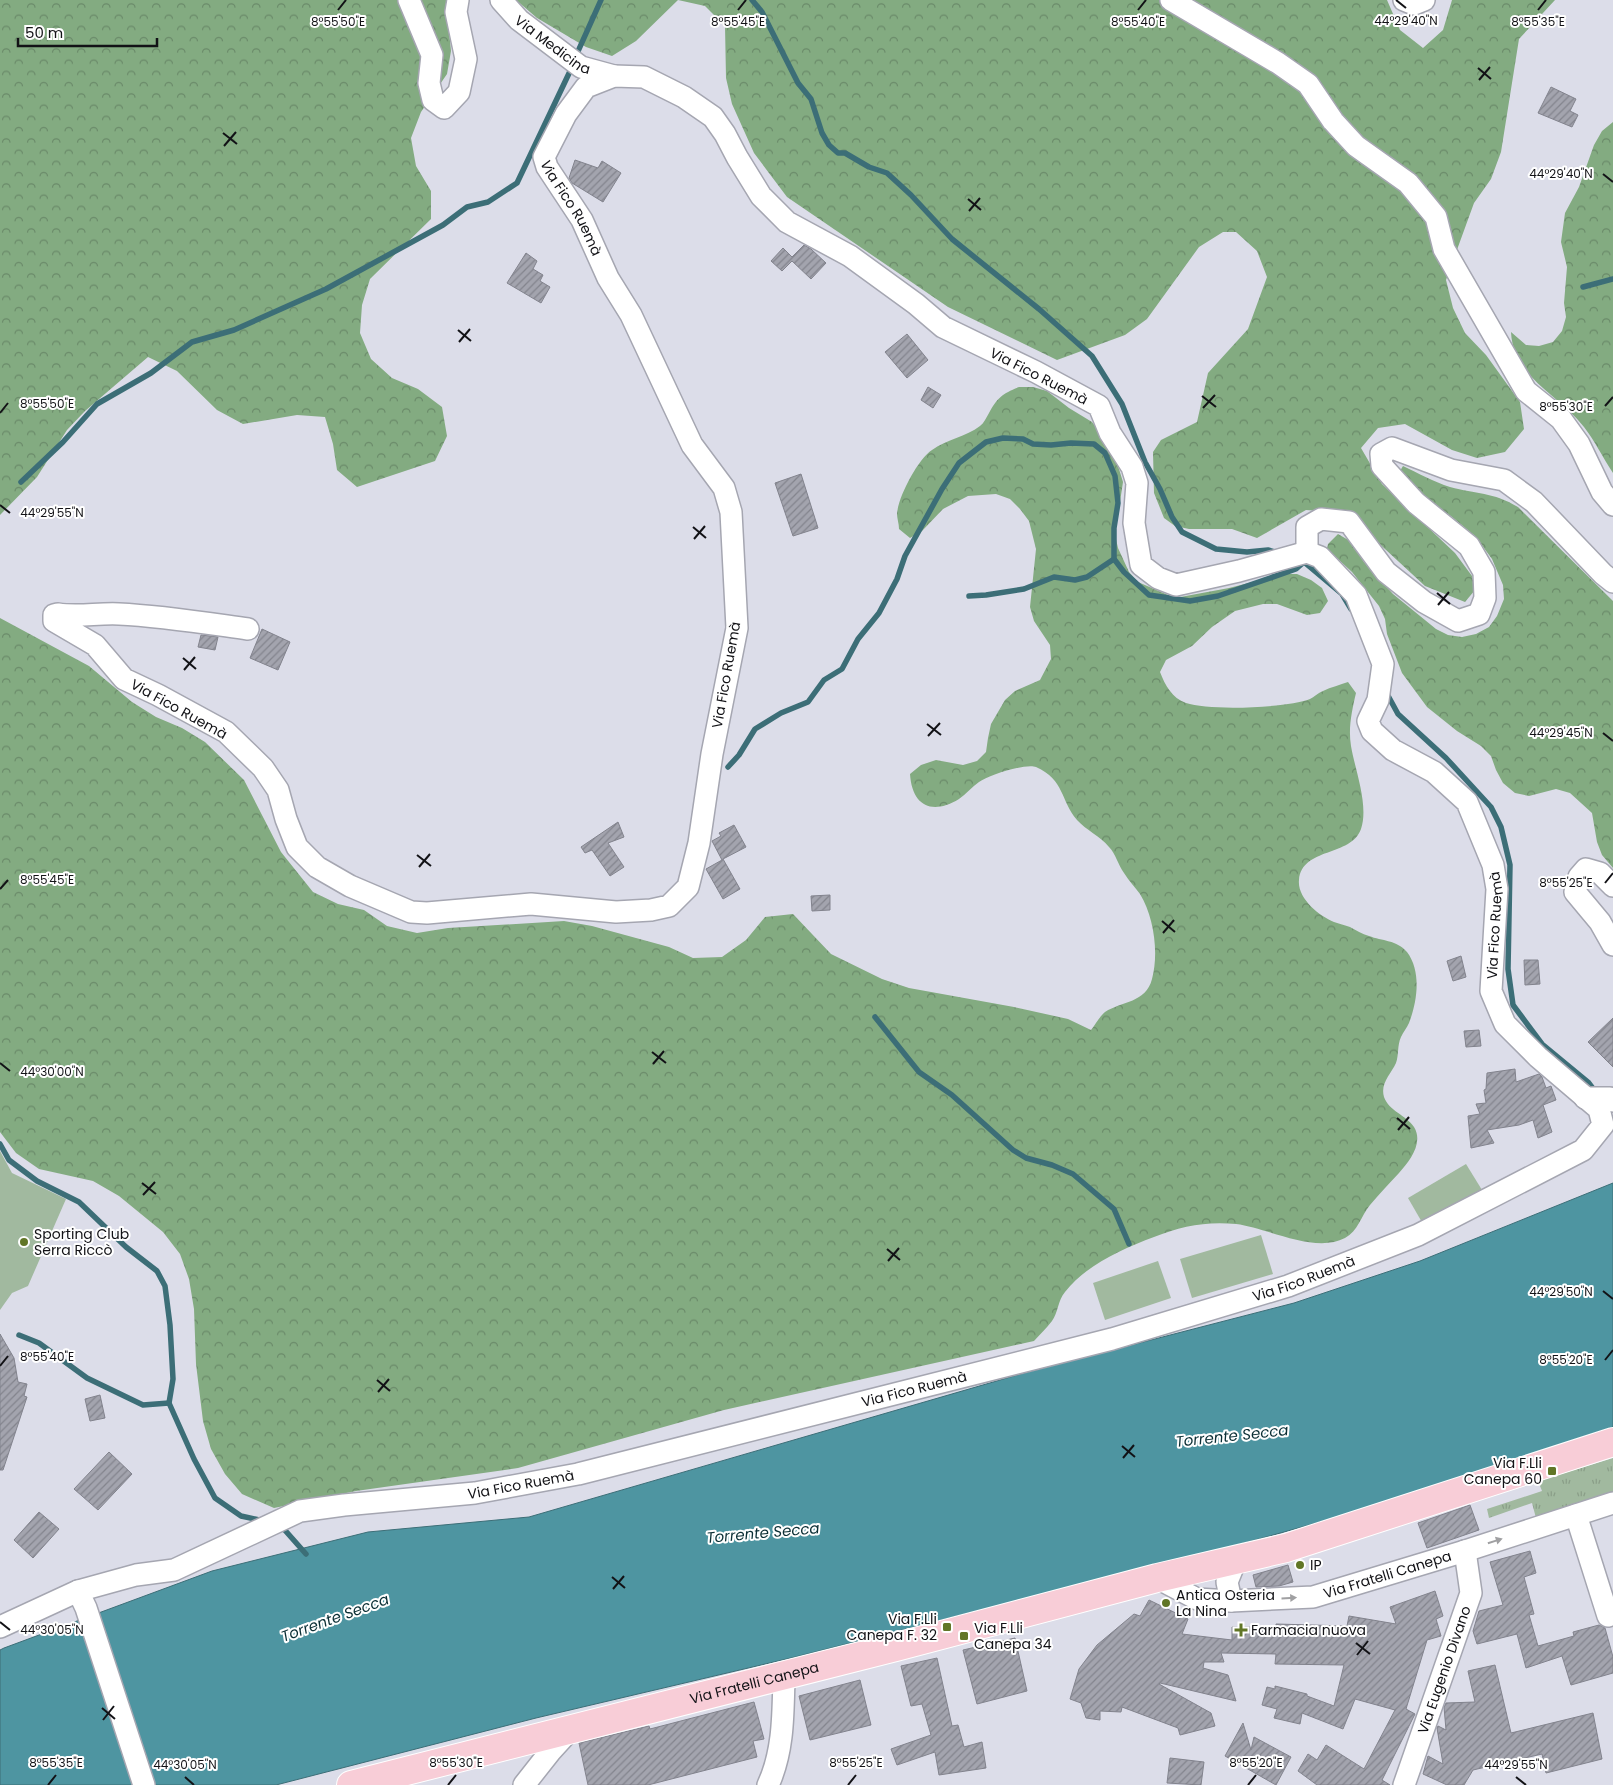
<svg xmlns="http://www.w3.org/2000/svg" width="1613" height="1785" font-family="Poppins,sans-serif">
<defs>
<pattern id="grass-tufts" width="24" height="20" patternUnits="userSpaceOnUse" patternTransform="scale(1.25)"><rect width="24" height="20" fill="#a1b99f"/><path d="M3 7l-1-3M5 7V3M7 7l1-3M15 17l-1-3M17 17v-4M19 17l1-3" fill="none" stroke="#8a9e88"/></pattern>
<pattern id="forest-crowns" width="20" height="18" patternUnits="userSpaceOnUse" patternTransform="scale(1.25)"><rect width="20" height="18" fill="#83ab81"/><path d="M2 6a3 3 0 1 1 6 0M12 15a3 3 0 1 1 6 0" fill="none" stroke="#6a8a69"/></pattern>
<pattern id="building-hatch" width="6" height="6" patternUnits="userSpaceOnUse" patternTransform="scale(1.25)"><rect width="6" height="6" fill="#a3a4ae"/><path d="M-1 1l2-2M0 6l6-6M5 7l2-2" fill="none" stroke="#83848d"/></pattern>
</defs>
<rect width="100%" height="100%" fill="#dcdde9"/>
<path fill="url(#grass-tufts)" d="M1613,1458V1494L1536,1518L1532,1503L1489,1518L1487,1509L1542,1491L1538,1481Z"/>
<g fill="url(#forest-crowns)">
<path d="M0,0H446L451,51L447,74L421,112L411,138L416,166L431,191V219L370,279L362,305L360,333L371,359L392,378L418,389L442,407L447,436L435,461L357,487L337,470L333,444L325,417L297,415L243,424L217,410L177,371L148,357L85,411L67,430L37,477L0,515Z"/>
<path d="M516,0H1387L1400,30L1423,48L1443,30L1452,0H1555L1519,39L1501,152L1491,179L1474,203L1446,280L1453,308L1465,333L1486,355L1520,402L1524,429L1505,452L1477,458L1452,450L1405,424L1378,428L1361,448L1382,484L1455,553L1472,576L1475,590L1465,602L1425,586L1346,513L1306,510L1257,538L1232,529H1189L1175,526L1164,518L1154,493L1153,452L1161,440L1197,422L1208,373L1248,329L1267,277L1257,251L1236,232H1223L1199,247L1147,319L1125,335L1057,360L948,307L787,197L754,153L732,104L726,78L725,26L705,6L678,0L636,41L612,56L586,47L537,18Z"/>
<path d="M1613,122V473C1603,458 1595,441 1584,427C1559,395 1513,377 1511,332L1526,345L1539,346L1553,342L1562,331L1566,317L1564,303L1567,267L1561,242L1565,213L1579,187L1594,145L1602,131Z"/>
<path d="M1019,387H1033L1047,391L1069,408L1092,422L1108,443L1119,469L1123,482L1115,535L1118,548L1129,572L1138,582L1175,598L1229,588L1284,574H1297L1311,580L1322,588L1328,601L1320,613L1307,615L1277,604H1263L1235,611L1212,627L1192,646L1166,660L1160,672C1165,685 1172,698 1186,703C1209,711 1287,708 1310,699C1314,697 1318,693 1323,691C1331,687 1340,685 1348,682L1356,693C1352,710 1348,728 1351,746C1355,770 1369,805 1361,829C1351,857 1302,847 1299,880C1297,898 1319,916 1334,922C1339,924 1345,925 1350,927C1356,930 1362,934 1369,936C1382,941 1397,940 1407,952C1422,972 1417,1002 1409,1023C1407,1028 1403,1032 1401,1037C1397,1046 1399,1055 1396,1063C1391,1074 1380,1083 1384,1097C1389,1111 1406,1115 1414,1127C1424,1143 1409,1162 1399,1173C1389,1184 1379,1194 1370,1205C1361,1216 1358,1231 1345,1238C1315,1254 1268,1228 1236,1224C1207,1221 1181,1226 1154,1237C1122,1249 1086,1265 1065,1292C1058,1300 1058,1313 1052,1321C1047,1328 1040,1334 1034,1341L724,1410L518,1468L356,1491L274,1508L242,1494L225,1474L211,1449L203,1421L196,1364L194,1309L189,1279L180,1254L163,1232L119,1196L93,1181L39,1169L16,1153L0,1132V618L89,666L132,702L156,717L182,728L205,742L244,780L281,852L313,892L338,904L364,910L387,926L417,933L448,928L564,921L592,926L669,947L693,958L722,957L746,940L765,917L793,914L831,954L882,979L909,988L1014,1007L1068,1019L1091,1030C1095,1025 1100,1016 1105,1012C1122,1001 1146,1003 1152,979C1159,953 1154,917 1140,894C1135,887 1129,881 1124,873C1118,865 1116,854 1109,847C1100,836 1086,830 1077,820C1060,800 1065,780 1036,767C1026,763 989,775 979,782C972,787 966,794 959,799C931,816 912,805 910,774L921,765L936,760L963,765L977,761L986,752L988,738L991,724L1005,700L1015,691L1040,680L1051,659L1050,645L1034,621L1030,607L1036,549L1029,521L1020,509L1010,499L996,494L968,496L943,509L922,531L910,538L899,529C899,524 897,518 897,514C898,497 918,459 932,450C947,439 966,437 980,426C984,423 986,418 989,413C997,398 1003,393 1019,387Z"/>
<path d="M1403,466C1418,473 1434,482 1450,487C1476,494 1493,492 1518,507L1613,601V868L1602,855L1597,842L1592,813L1570,793L1556,789L1529,796L1515,793L1503,783L1496,770L1491,756L1481,746L1457,731L1427,707L1402,673L1387,634L1385,619L1379,606L1352,572L1327,549L1328,544L1338,534L1350,541L1364,562L1393,594L1436,629L1448,635L1462,637L1476,634L1489,627L1497,616L1504,599L1503,585L1492,559L1475,536L1452,517L1429,501L1400,471Z"/>
</g>
<g fill="#a1b99f">
<path d="M0,1151L12,1173L66,1199L28,1286L12,1293L0,1310Z"/>
<path d="M1466,1164L1482,1190L1423,1224L1408,1198Z"/>
<path d="M1261,1235L1273,1274L1192,1298L1180,1259Z"/>
<path d="M1158,1261L1171,1298L1105,1320L1093,1283Z"/>
</g>
<path fill="#4e95a1" stroke="#3c6e77" d="M1613,1183V1427L1356,1512L1212,1552L795,1657L536,1718L276,1785H0V1650L4,1648L212,1571L368,1532L529,1517L1031,1371L1294,1303L1420,1261Z"/>
<g fill="none" stroke-linecap="round" stroke-linejoin="round">
<g stroke="#3c6e77" stroke-width="5.5">
<path d="M752,0L762,12L798,83L811,99L822,133L829,145L838,153H845L869,167L887,173L911,195L952,239L1039,309L1092,356L1122,404L1145,462L1160,489L1172,517L1182,532L1216,549L1247,552L1268,550L1278,553"/>
<path d="M575,58L601,0"/>
<path d="M1583,287L1613,279"/>
<path d="M21,482L63,442L97,404L151,373L192,342L234,330L326,289L443,225L467,207L488,202L517,183L572,67"/>
<path d="M1301,560L1304,562L1342,594L1351,609"/>
<path d="M969,596L986,595L1024,589L1054,577L1075,580L1087,577L1114,559"/>
<path d="M1386,692L1398,714L1446,758L1491,807L1501,827L1510,865L1508,969L1513,1005L1542,1044L1588,1082L1597,1094"/>
<path d="M728,767L739,755L755,729L781,713L808,702L824,680L842,669L858,639L879,613L897,579L905,556L942,489L959,463L986,442L1003,438L1023,439L1033,444L1051,445L1071,443L1094,444L1105,453L1115,476L1118,503L1114,528V559L1124,572L1149,595L1190,601L1218,596L1296,569L1304,562"/>
<path d="M875,1017L919,1072L952,1095L1013,1150L1026,1158L1052,1165L1073,1174L1114,1209L1129,1244"/>
<path d="M0,1144L9,1160L37,1181L79,1202L126,1247L157,1271L165,1286L170,1325L173,1379L169,1403L194,1459L215,1498L241,1516L264,1521"/>
<path d="M19,1335L39,1343L87,1378L143,1405L169,1403"/>
<path d="M280,1527L283,1528L306,1554"/>
</g>
</g>
<g fill="url(#building-hatch)" stroke="#82838d">
<path d="M1551,87L1576,99L1570,111L1578,115L1572,127L1538,113Z"/>
<path d="M575,160L598,168L602,161L621,173L603,202L572,183L569,178Z"/>
<path d="M804,245L811,249L826,263L811,279L792,261L782,271L771,261L783,248L792,257Z"/>
<path d="M526,253L537,261L533,269L543,275L540,281L550,287L541,303L507,283Z"/>
<path d="M907,334L928,360L907,378L885,352Z"/>
<path d="M928,387L941,395L933,408L921,400Z"/>
<path d="M801,474L818,528L793,536L775,483Z"/>
<path d="M262,629L290,642L278,670L250,658Z"/>
<path d="M201,635L218,637L215,650L198,647Z"/>
<path d="M618,822L624,837L608,843L624,867L610,876L592,850L585,853L581,847Z"/>
<path d="M734,825L746,847L723,859L740,889L723,899L706,869L722,860L712,841L721,836L719,833Z"/>
<path d="M830,895V910L812,911L811,896Z"/>
<path d="M1461,956L1466,977L1453,981L1447,961Z"/>
<path d="M1524,960H1538L1540,984L1525,985Z"/>
<path d="M1613,1018V1067L1588,1042Z"/>
<path d="M1479,1030L1481,1046L1466,1047L1464,1031Z"/>
<path d="M1515,1069L1516,1082L1539,1074L1542,1077L1546,1088L1551,1086L1556,1100L1543,1105L1552,1132L1538,1138L1533,1120L1519,1125L1487,1130L1494,1143L1471,1148L1468,1116L1480,1114L1476,1104L1486,1103L1484,1090L1486,1089L1487,1073Z"/>
<path d="M0,1334L14,1358L18,1382L27,1384L24,1396L27,1397L3,1470H0Z"/>
<path d="M100,1395L105,1418L90,1421L85,1399Z"/>
<path d="M109,1452L132,1474L98,1510L74,1489Z"/>
<path d="M1470,1505L1479,1530L1427,1548L1418,1523Z"/>
<path d="M39,1512L59,1529L33,1558L14,1540Z"/>
<path d="M1530,1551L1536,1573L1524,1577L1534,1614L1529,1615L1538,1646L1574,1636L1573,1632L1599,1625L1605,1628L1613,1657V1673L1571,1685L1562,1656L1526,1668L1517,1634L1477,1644L1473,1631L1479,1611L1503,1605L1490,1562Z"/>
<path d="M1288,1565L1293,1582L1279,1586L1256,1587L1253,1575Z"/>
<path d="M1435,1591L1443,1616L1436,1619L1441,1636L1427,1640L1406,1709L1415,1714L1382,1780L1390,1785H1317L1298,1771L1308,1754L1317,1760L1326,1745L1364,1769L1395,1710L1355,1699L1343,1729L1302,1713L1300,1724L1274,1718L1277,1709L1262,1705L1267,1687L1275,1689V1686L1307,1694V1696L1334,1706L1344,1665L1275,1664L1276,1654L1221,1653L1224,1662H1204L1203,1668L1228,1675L1236,1701L1160,1683L1159,1684L1211,1713L1215,1726L1180,1735L1178,1728L1122,1707L1121,1712L1100,1711V1720L1086,1718L1081,1703L1070,1699L1079,1669L1097,1645L1134,1614L1140,1616L1149,1600L1188,1619L1182,1634L1232,1640V1627H1276V1624L1347,1626L1349,1616L1396,1624L1390,1607Z"/>
<path d="M1015,1638L1027,1691L977,1704L963,1650Z"/>
<path d="M937,1658L952,1726L958,1725L964,1747L982,1742L986,1768L939,1775L935,1752L897,1765L891,1749L931,1735L922,1704L911,1706L901,1666Z"/>
<path d="M1495,1665L1511,1733L1593,1713L1602,1759L1546,1773L1542,1754L1473,1770L1464,1785H1447L1423,1774L1428,1756L1443,1764L1437,1728L1438,1726L1446,1730L1444,1707L1446,1703L1475,1702L1468,1671Z"/>
<path d="M860,1680L871,1725L810,1740L799,1696Z"/>
<path d="M754,1702L764,1739L753,1741L757,1757L648,1785H588L579,1743L649,1726L650,1729Z"/>
<path d="M1243,1723L1251,1750L1254,1737L1291,1757L1276,1785L1225,1756Z"/>
<path d="M1170,1758L1204,1762L1201,1785L1167,1783Z"/>
</g>
<g fill="none" stroke-linecap="round" stroke-linejoin="round">
<defs>
<g id="minor">
<path d="M409,0L432,55L429,83L433,100L444,108L459,92L466,59L456,12L458,0"/>
<path id="s1" d="M501,0L519,20L581,67L614,76"/>
<path d="M1171,0L1278,63L1308,84L1333,121L1356,146L1408,183L1436,217L1444,249L1526,391L1561,419L1579,444L1602,492L1613,505"/>
<path d="M1404,0L1414,4L1424,0"/>
<path d="M1307,552V527L1321,519L1349,522L1386,572L1424,602L1458,621L1479,614L1485,598L1484,572L1469,546L1416,503L1382,466L1381,454L1392,448L1451,470L1504,480L1534,502L1603,574L1613,582"/>
<path d="M1613,886L1600,873L1586,869L1579,877L1575,892L1600,922L1613,945"/>
<path d="M1585,1098H1610L1613,1101"/>
<path d="M1576,1515L1608,1616"/>
<path id="s2" d="M1157,1578L1197,1599L1231,1601L1313,1597L1465,1551L1613,1503"/>
<path d="M78,1591L86,1608L144,1785"/>
<path d="M1231,1601L1227,1582L1235,1562"/>
<path id="s3" d="M0,1627L78,1591L136,1575L174,1570L300,1511L344,1505L475,1493L578,1474L1112,1339L1288,1286L1418,1235L1583,1150L1603,1125L1599,1109L1538,1057L1505,1024L1491,991L1497,889L1493,865L1467,802L1434,772L1393,750L1372,731L1368,721L1378,700L1383,664L1356,595L1320,557L1307,552L1239,571L1176,585L1158,578L1141,565L1134,523L1137,483L1132,467L1110,433L1099,406L1036,372L943,327L916,304L850,256L787,222L761,196L737,157L725,134L713,117L684,97L644,77L614,76L586,87L566,114L544,157L547,167L582,220L608,278L631,315L692,445L724,488L731,512L737,628L712,754L699,843L688,887L669,906L651,910L616,912L531,904L427,913L411,912L350,886L317,867L297,847L286,819L278,790L263,768L226,732L158,695L124,679L95,645L54,621V615L58,614C78,617 98,613 119,614C162,616 205,623 248,629"/>
<path d="M524,1785L550,1752L571,1729"/>
<path d="M768,1785C784,1751 783,1712 784,1675"/>
<path id="s4" d="M1404,1785L1471,1593L1465,1551"/>
</g>
<g id="major">
<path id="s5" d="M351,1785L896,1647L1157,1578L1286,1548L1613,1442"/>
</g>
</defs>
<use href="#minor" stroke="#a5a6b1" stroke-width="24"/>
<use href="#major" stroke="#fff" stroke-width="30"/>
<use href="#minor" stroke="#fff" stroke-width="21"/>
<use href="#major" stroke="#f8cdd7" stroke-width="28"/>
</g>
<defs><path id="oneway-solid" d="M-6-.8H1V-3.2L6.5 0L1 3.2V.8H-6Z" transform="scale(1.25)"/></defs>
<g fill="#a0a0a2">
<use href="#oneway-solid" transform="translate(1495 1541) rotate(-18)"/>
<use href="#oneway-solid" transform="translate(1289 1598) rotate(-3)"/>
</g>
<path fill="none" stroke="#121216" stroke-width="2" d="M1396,0L1406,8M338,10L346,0M738,10L746,0M1138,10L1146,0M1538,10L1546,0M1478,68L1491,79M1479,80L1490,67M223,133L237,144M224,146L236,132M1603,174L1613,182M968,199L981,210M969,211L980,198M458,330L471,341M459,342L470,329M1202,396L1216,407M1605,406L1613,397M1203,408L1215,395M0,413L8,403M0,505L10,513M693,527L706,538M694,539L705,526M1437,593L1450,604M1438,605L1449,592M183,658L196,669M184,670L195,657M927,724L941,735M1603,733L1613,741M928,736L940,723M417,855L431,866M419,867L430,854M1605,883L1613,873M0,889L8,880M1162,921L1175,932M1163,933L1174,920M652,1052L666,1063M0,1063L10,1071M653,1064L664,1051M1397,1118L1410,1129M1398,1130L1409,1117M142,1183L156,1194M143,1195L155,1182M887,1249L900,1260M888,1261L899,1248M1603,1291L1613,1299M1605,1360L1613,1350M0,1366L8,1356M377,1380L390,1391M378,1392L389,1379M1122,1446L1135,1457M1123,1458L1134,1445M612,1577L625,1588M613,1589L624,1576M0,1622L10,1630M1356,1643L1370,1654M1357,1655L1368,1641M102,1708L115,1719M103,1720L114,1706M185,1777L194,1785M1516,1777L1526,1785M48,1785L56,1775M448,1785L456,1775M848,1785L856,1775M1248,1785L1256,1775"/>
<g fill="#617626" stroke="#fff" stroke-width="2">
<circle cx="24" cy="1242" r="5"/>
<rect x="1547" y="1466" width="10" height="10" rx="2.5"/>
<circle cx="1300" cy="1565" r="5"/>
<circle cx="1166" cy="1603" r="5"/>
<rect x="942" y="1622" width="10" height="10" rx="2.5"/>
<path d="M1238.5 1622.5h5v5h5v5h-5v5h-5v-5h-5v-5h5z"/>
<rect x="959" y="1631" width="10" height="10" rx="2.5"/>
</g>
<g text-anchor="middle" stroke-width="4" stroke-linejoin="round" paint-order="stroke">
<g font-size="14" fill="#121216" stroke="#fff">
<text dy="5" stroke="none"><textPath href="#s1" startOffset="69">Via Medicina</textPath></text>
<text dy="5" stroke="none"><textPath href="#s3" startOffset="3518">Via Fico Ruemà</textPath></text>
<text transform="translate(1039 376) rotate(27)" y="5">Via Fico Ruemà</text>
<text transform="translate(726 675) rotate(-80)" y="5">Via Fico Ruemà</text>
<text transform="translate(179 709) rotate(29)" y="5">Via Fico Ruemà</text>
<text dy="5" stroke="none"><textPath href="#s3" startOffset="1941">Via Fico Ruemà</textPath></text>
<text dy="5" stroke="none"><textPath href="#s3" startOffset="1356">Via Fico Ruemà</textPath></text>
<text dy="5" stroke="none"><textPath href="#s3" startOffset="951">Via Fico Ruemà</textPath></text>
<text dy="5" stroke="none"><textPath href="#s3" startOffset="546">Via Fico Ruemà</textPath></text>
<text dy="5" stroke="none"><textPath href="#s2" startOffset="239">Via Fratelli Canepa</textPath></text>
<text dy="5" stroke="none"><textPath href="#s4" startOffset="122">Via Eugenio Divano</textPath></text>
<text dy="5" stroke="none"><textPath href="#s5" startOffset="416">Via Fratelli Canepa</textPath></text>
</g>
<g font-size="14" fill="#121216" stroke="#fff" text-anchor="start">
<text x="34" y="1239">Sporting Club<tspan x="34" dy="16">Serra Riccò</tspan></text>
<text x="1542" y="1468" text-anchor="end">Via F.Lli<tspan x="1542" dy="16">Canepa 60</tspan></text>
<text x="1310" y="1570">IP</text>
<text x="1176" y="1600">Antica Osteria<tspan x="1176" dy="16">La Nina</tspan></text>
<text x="937" y="1624" text-anchor="end">Via F.Lli<tspan x="937" dy="16">Canepa F. 32</tspan></text>
<text x="974" y="1633">Via F.Lli<tspan x="974" dy="16">Canepa 34</tspan></text>
<text x="1251" y="1635">Farmacia nuova</text>
</g>
<g font-size="15" font-style="italic" fill="#0b2f35" stroke="#fff">
<text transform="translate(1232 1436) rotate(-6)" y="5">Torrente Secca</text>
<text transform="translate(763 1533) rotate(-5)" y="5">Torrente Secca</text>
<text transform="translate(335 1618) rotate(-20)" y="5">Torrente Secca</text>
</g>
</g>
<g font-size="12" text-anchor="middle" fill="#121216" stroke="#fff" stroke-width="4" stroke-linejoin="round" paint-order="stroke">
<text x="1406" y="25">44°29'40"N</text>
<text x="338" y="26">8°55'50"E</text>
<text x="738" y="26">8°55'45"E</text>
<text x="1138" y="26">8°55'40"E</text>
<text x="1538" y="26">8°55'35"E</text>
<text x="1561" y="178">44°29'40"N</text>
<text x="47" y="408">8°55'50"E</text>
<text x="1566" y="411">8°55'30"E</text>
<text x="52" y="517">44°29'55"N</text>
<text x="1561" y="737">44°29'45"N</text>
<text x="47" y="884">8°55'45"E</text>
<text x="1566" y="887">8°55'25"E</text>
<text x="52" y="1076">44°30'00"N</text>
<text x="1561" y="1296">44°29'50"N</text>
<text x="47" y="1361">8°55'40"E</text>
<text x="1566" y="1364">8°55'20"E</text>
<text x="52" y="1634">44°30'05"N</text>
<text x="56" y="1767">8°55'35"E</text>
<text x="456" y="1767">8°55'30"E</text>
<text x="856" y="1767">8°55'25"E</text>
<text x="1256" y="1767">8°55'20"E</text>
<text x="185" y="1769">44°30'05"N</text>
<text x="1516" y="1769">44°29'55"N</text>
</g>
<path d="M18 38v8h139v-8" fill="none" stroke="#121216" stroke-width="2.5"/>
<text x="25" y="38" font-size="15" fill="#121216" stroke="#ffffff" stroke-width="4" paint-order="stroke">50 m</text>
</svg>
